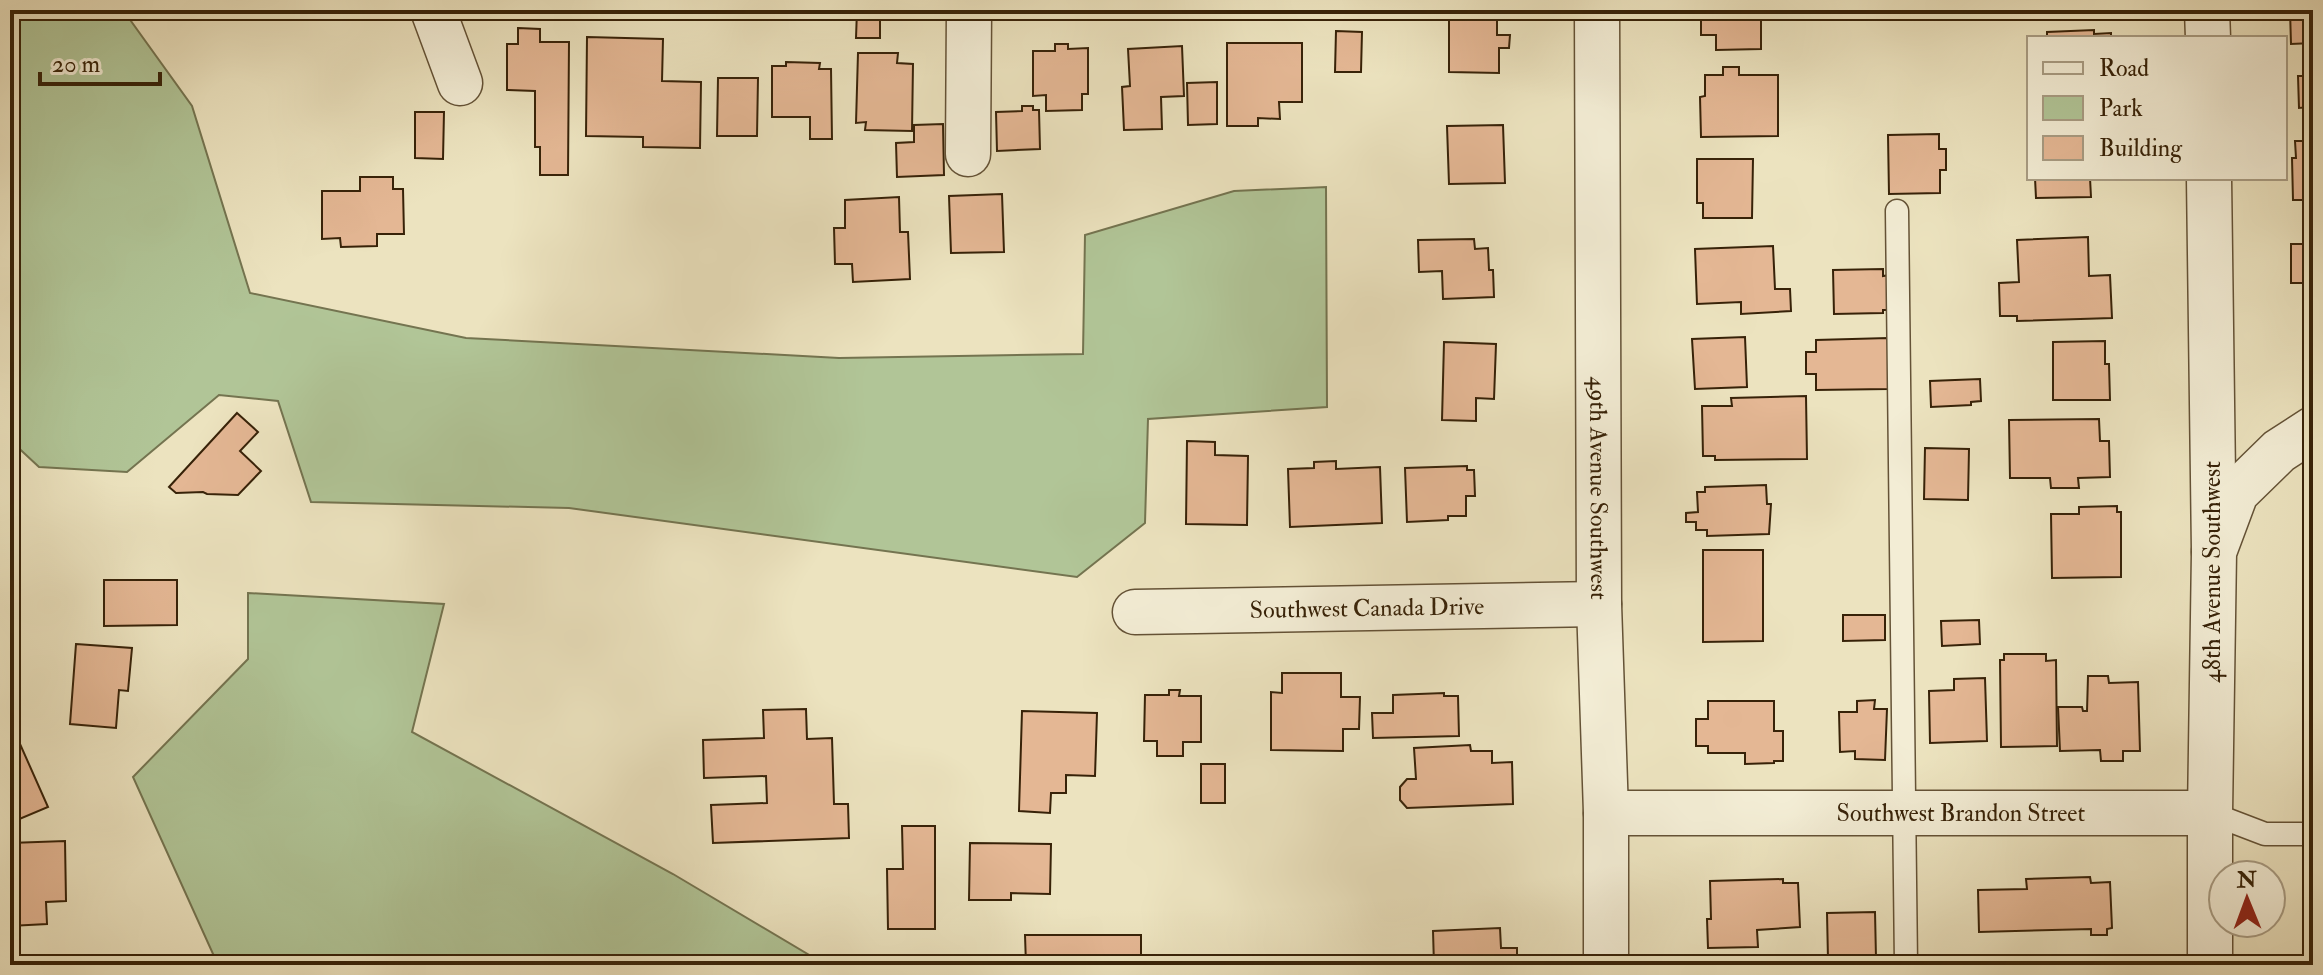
<svg xmlns="http://www.w3.org/2000/svg" width="2323" height="975" font-family="'IM FELL Double Pica',serif">
<rect width="100%" height="100%" fill="#ece3bf"/>
<filter id="stains"><feTurbulence type="fractalNoise" baseFrequency=".0025" numOctaves="4"/><feColorMatrix values="0 0 0 0 .2 0 0 0 0 .09 0 0 0 0 .02 0 0 0 .5 -.17"/></filter>
<radialGradient id="worn" r=".72"><stop offset=".6" stop-color="#630" stop-opacity="0"/><stop offset="1" stop-color="#630" stop-opacity=".3"/></radialGradient>
<g fill="#b1c597" stroke="#747450" stroke-width="2">
<path d="M10,10H123L192,106L250,293L466,338L839,358L1083,354L1085,235L1234,191L1326,187L1327,407L1148,419L1145,523L1077,577L569,508L311,502L278,401L219,395L127,472L39,467L10,440Z"/>
<path d="M248,593L444,604L412,732L673,874L826,965H218L133,777L248,659Z"/>
</g>
<g fill="#e4b794" stroke="#372208" stroke-width="2">
<path d="M857,10H880V38H856Z"/>
<path d="M1462,10H1474V15H1497V35H1510L1509,48H1499V73L1449,72V13L1462,14Z"/>
<path d="M1710,10H1761V49L1716,50V35H1701V12H1710Z"/>
<path d="M2290,10H2313V43L2291,44Z"/>
<path d="M518,28L540,29V42H569L568,175H540V147H535V91L507,90V44H518Z"/>
<path d="M2094,30V34L2111,33V38H2047V32Z"/>
<path d="M1336,31L1362,32L1361,72H1335Z"/>
<path d="M587,37L663,39L662,81L701,82L700,148L643,147V137L586,136Z"/>
<path d="M1227,43H1302V102H1279L1280,119L1258,118V126H1227Z"/>
<path d="M1055,44H1068V49L1088,48V94H1082V110L1046,111V95L1033,96V51H1055Z"/>
<path d="M1182,46L1184,96L1161,97L1162,129L1124,130L1122,87L1130,86L1128,49Z"/>
<path d="M858,53H898L897,63L913,64L912,131L865,130L866,122L856,123Z"/>
<path d="M786,62L820,63L819,69H831L832,139H810V117H772V66H786Z"/>
<path d="M1723,67H1739V75H1778V136L1701,137L1700,97L1705,96V75H1723Z"/>
<path d="M2298,76H2313V127H2309V107L2299,108Z"/>
<path d="M718,78H758L757,136H717Z"/>
<path d="M1217,82V124L1188,125L1187,83Z"/>
<path d="M1022,106H1033V110H1039L1040,149L997,151L996,112L1022,111Z"/>
<path d="M415,112H444L443,159L415,158Z"/>
<path d="M943,124L944,175L897,177L896,143L914,142V125Z"/>
<path d="M1503,125L1505,183L1449,184L1447,126Z"/>
<path d="M1939,134V149H1946V170H1940V193L1889,194L1888,135Z"/>
<path d="M2295,141H2313V200H2293L2292,158H2296Z"/>
<path d="M1697,159H1753L1752,218H1703V203H1697Z"/>
<path d="M360,177H393V189H403L404,234H377V246L341,247L340,238L322,239V191H360Z"/>
<path d="M2035,178H2090L2091,197L2036,198Z"/>
<path d="M1002,194L1004,252L951,253L949,196Z"/>
<path d="M899,197L900,232H908L910,279L853,282L852,264H835L834,228H845V200Z"/>
<path d="M2303,232H2313V301H2304V283H2291V244H2303Z"/>
<path d="M2088,237L2089,276L2110,275L2112,318L2017,321V316H2000L1999,283L2019,282L2017,240Z"/>
<path d="M1474,239L1475,249L1488,248L1489,270H1493L1494,297L1443,299L1442,271L1419,272L1418,240Z"/>
<path d="M1773,246L1775,289H1790L1791,311L1741,314V302L1697,304L1695,249Z"/>
<path d="M1883,269V276L1890,275V310H1883V313L1834,314L1833,270Z"/>
<path d="M1745,337L1747,387L1695,389L1692,339Z"/>
<path d="M1888,338V389L1816,390V374H1806V352H1816V340Z"/>
<path d="M2105,341V364H2109L2110,400H2053V342Z"/>
<path d="M1444,342L1496,344L1494,399L1476,398V421L1442,420Z"/>
<path d="M1980,379L1981,401L1971,402V405L1931,407L1930,381Z"/>
<path d="M1806,396L1807,459L1715,460V456H1703L1702,406H1732L1731,398Z"/>
<path d="M237,413L258,432L240,451L261,471L238,495L207,494L203,492L176,493L169,487Z"/>
<path d="M2099,419L2100,441H2109L2110,477L2078,478L2079,488H2051L2050,478H2010L2009,420Z"/>
<path d="M1187,441L1215,442V455L1248,456L1247,525L1186,524Z"/>
<path d="M1925,448L1969,449L1968,500L1924,499Z"/>
<path d="M1336,461V469L1380,467L1382,523L1290,527L1288,469L1314,468V462Z"/>
<path d="M1467,466V470H1474L1475,496H1466V516H1448V520L1407,522L1405,468Z"/>
<path d="M1766,485L1767,504H1771L1769,534L1707,536V530H1696V522H1686V513L1698,512L1697,492H1705V487Z"/>
<path d="M2117,506V512H2121V577L2052,578L2051,514H2079V507Z"/>
<path d="M1703,550H1763V641L1703,642Z"/>
<path d="M104,580H177V625L104,626Z"/>
<path d="M1843,615H1885V640L1843,641Z"/>
<path d="M1979,620L1980,644L1942,646L1941,621Z"/>
<path d="M76,644L132,648L128,691L119,690L116,728L70,724Z"/>
<path d="M2004,654H2046V661L2056,660L2057,746L2001,747L2000,660H2004Z"/>
<path d="M1282,673H1341V697H1360L1359,729H1343V751L1271,750V692L1282,693Z"/>
<path d="M2088,676H2108L2109,683L2138,682L2140,751H2123V761H2101L2100,750L2060,751L2058,707H2082L2083,711H2087Z"/>
<path d="M1985,678L1987,741L1930,743L1929,691L1954,690V679Z"/>
<path d="M1169,690H1180L1179,696H1201V742H1183V756H1157V741H1144L1145,695H1169Z"/>
<path d="M1444,693V696H1458L1459,736L1373,738L1372,713H1393V695Z"/>
<path d="M1875,700L1874,709H1887L1885,760L1855,759V751L1840,752L1839,712H1857V701Z"/>
<path d="M1708,701H1774V731H1783V761H1774V763L1745,764V753H1708V746H1696V719H1708Z"/>
<path d="M806,709L807,739L832,738L834,804H848L849,838L713,843L711,805L767,803L766,776L704,778L703,740L764,738L763,710Z"/>
<path d="M1022,711L1097,713L1095,776L1066,775V793H1051L1050,813L1019,811Z"/>
<path d="M12,726L48,807L10,823V727Z"/>
<path d="M1470,745L1471,751H1492V763L1512,762L1513,804L1407,808L1400,800V787L1407,779H1416L1414,748Z"/>
<rect x="1201" y="764" width="24" height="39"/>
<path d="M902,826H935V929H888L887,869H903Z"/>
<path d="M65,841L66,901L46,902L47,924L10,926V843Z"/>
<path d="M970,843L1051,844L1050,894L1011,893V900H969Z"/>
<path d="M2090,877L2091,883L2110,882L2112,928L2107,929V935H2091V929L1979,932L1978,890L2027,889L2026,879Z"/>
<path d="M1783,879V883H1798L1800,927L1757,930L1758,947L1708,948L1707,919H1711L1710,881Z"/>
<path d="M1875,912L1876,958L1828,959L1827,913Z"/>
<path d="M1500,928L1501,948H1517V965H1434L1433,931Z"/>
<path d="M1025,935H1141V965H1026Z"/>
<path d="M1298,956H1321V965H1299Z"/>
<path d="M2112,957V965H2044V960Z"/>
</g>
<g fill="none" stroke-linecap="round" stroke-linejoin="round">
<defs>
<g id="service">
<path d="M1897,211L1906,965"/>
<path d="M2210,813L2265,834H2313"/>
</g>
<g id="minor">
<path d="M433,10L460,83"/>
<path d="M2207,10L2208,38"/>
<path d="M968,154L969,10"/>
<path d="M2209,178L2214,552"/>
<path id="s1" d="M1135,612L1599,604"/>
<path d="M1606,813V965"/>
</g>
<g id="tertiary">
<path id="s2" d="M1597,10L1599,604L1606,813H2210"/>
<path d="M2210,965V813L2214,552L2236,493L2279,451L2313,429"/>
</g>
</defs>
<use href="#service" stroke="#645236" stroke-width="25"/>
<use href="#minor" stroke="#645236" stroke-width="47"/>
<use href="#tertiary" stroke="#645236" stroke-width="47"/>
<use href="#service" stroke="#f3edd5" stroke-width="22"/>
<use href="#minor" stroke="#f3edd5" stroke-width="44"/>
<use href="#tertiary" stroke="#f3edd5" stroke-width="44"/>
</g>
<g text-anchor="middle" stroke-width="6" stroke-linejoin="round" paint-order="stroke">
<g font-size="24" fill="#372208" stroke="#f3edd5">
<text dy="8" stroke="none"><textPath href="#s2" startOffset="478">49th Avenue Southwest</textPath></text>
<text transform="translate(2212 572) rotate(-90)" y="8">48th Avenue Southwest</text>
<text dy="8" stroke="none"><textPath href="#s1" startOffset="232">Southwest Canada Drive</textPath></text>
<text dy="8" stroke="none"><textPath href="#s2" startOffset="1158">Southwest Brandon Street</textPath></text>
</g>
</g>
<rect width="2323" height="975" fill="none" stroke="#ece3bf" stroke-width="40"/>
<rect x="12" y="12" width="2299" height="951" fill="none" stroke="#372208" stroke-width="4"/>
<rect x="20" y="20" width="2283" height="935" fill="none" stroke="#372208" stroke-width="2"/>
<rect x="2027" y="36" width="260" height="144" fill="#f3edd5" stroke="#a89c83" stroke-width="2"/>
<rect x="2043" y="62" width="40" height="12" fill="#f3edd5" stroke="#a89c83" stroke-width="2"/>
<text x="2099" y="76" font-size="24" fill="#372208">Road</text>
<rect x="2043" y="96" width="40" height="24" fill="#b1c597" stroke="#a89c83" stroke-width="2"/>
<text x="2099" y="116" font-size="24" fill="#372208">Park</text>
<rect x="2043" y="136" width="40" height="24" fill="#e4b794" stroke="#a89c83" stroke-width="2"/>
<text x="2099" y="156" font-size="24" fill="#372208">Building</text>
<g transform="translate(2247 899) rotate(359)"><circle r="38" fill="#f3edd5" stroke="#a89c83" stroke-width="2"/>
<path d="M0-6L14 30L0 20L-14 30Z" fill="#8f2418"/>
<text y="-12" font-size="22" font-weight="bold" text-anchor="middle" fill="#372208">N</text>
</g>
<path d="M40 72v12h120v-12" fill="none" stroke="#372208" stroke-width="4"/>
<text x="52" y="72" font-size="24" fill="#372208" stroke="#f3edd5" stroke-width="6" paint-order="stroke">20 m</text>
<rect width="100%" height="100%" filter="url(#stains)"/>
<rect width="100%" height="100%" fill="url(#worn)"/>
</svg>
